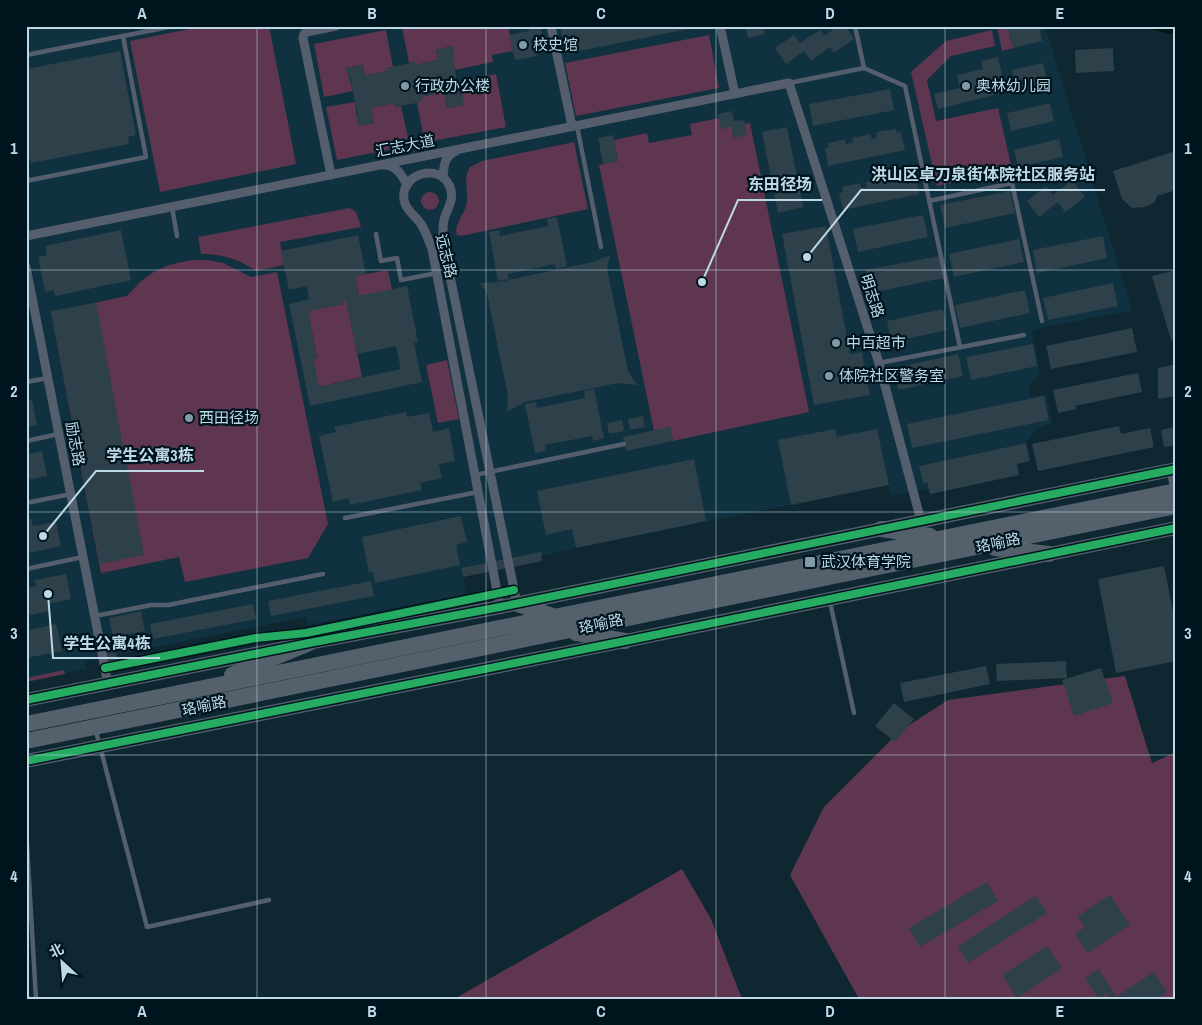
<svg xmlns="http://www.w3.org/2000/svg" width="1202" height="1025" font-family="'Archivo Narrow','Noto Sans SC',sans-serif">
<rect width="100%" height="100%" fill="#0e2730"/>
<path fill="#10313f" d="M26,26H1045L1132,310L1032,330L1040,373L1028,388L1031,397L1046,394L1052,423L1037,429L1026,443L919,466L923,483L927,482L929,489L891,496L888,485L576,548L542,556V561L463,577L466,594L308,625L306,617L85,661L86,669L26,682Z"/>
<g fill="#5e364f">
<path d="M204,26H269L296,164L160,192L130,41Z"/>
<path d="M508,26L513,51L492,55L493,62L455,70L452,57L454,56L452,46L436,50L438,60L415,65L414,62L409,63L402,27Z"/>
<path d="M997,26H1016L1008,28L1013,48L1002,51Z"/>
<path d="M386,30L393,67L387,68V71L365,76L363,65L346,68L353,91L324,97L314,44Z"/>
<path d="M992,30L995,46L951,56L927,80L936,121L998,108L1012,169L937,186L911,72L946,41Z"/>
<path d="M709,35L719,88L576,116L565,63Z"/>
<path d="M496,74L506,127L433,141L423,134L417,103L422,101L421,97L444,92L447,108L464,105L457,82Z"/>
<path d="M355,102L358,126L374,123L371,108L393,103L395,107L401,106L408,137L402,147L337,160L326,107Z"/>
<path d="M719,118L721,129L731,126L734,138L745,124L750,123L809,412L673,441L670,427L654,431L599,165L618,161L614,140L647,133L649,143L692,135L690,124Z"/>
<path d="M574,142L588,209L461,236L457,235C453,227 464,214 466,206C470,192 462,179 470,167L482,161Z"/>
<circle cx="430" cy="201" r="9"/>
<path d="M350,208L356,212L361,227L280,242L284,265L256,271C238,259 223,254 201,254L198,237Z"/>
<path d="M191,260H208L223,263L251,277L277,272L328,524L308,558L185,582L179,557L101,573L51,312L127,296L140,282L152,273L169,265Z"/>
<path d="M388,270L392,290L359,296L355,276Z"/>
<path d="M346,299L362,377L319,387L313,359L317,358L308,311L343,304V300Z"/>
<path d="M447,360L459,419L438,423L426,365Z"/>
<path d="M64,670L65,674L26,682V678Z"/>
<path d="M1125,676L1152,763L1176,752V999H859L790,875L824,807L900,731L948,700Z"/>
<path d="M682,869L711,919L742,999H454Z"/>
</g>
<path fill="#051510" d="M1140,26H1176V34H1169Z"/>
<g fill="#2e404a" fill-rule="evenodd">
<path d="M528,26H540L542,34L533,36L537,56L515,60L509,35L529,31Z"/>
<path d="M560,26H698V27L565,54Z"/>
<path d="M748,26H763L765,34L748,38L745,27Z"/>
<path d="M838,26H845L854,39L834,53L830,47L811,61L804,51L786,64L775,48L794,35L800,43L820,30L824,36Z"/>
<path d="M1016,26H1039L1042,41L1013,48L1008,28Z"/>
<path d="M452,46L454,56L452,57L460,95L462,94L464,105L447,108L444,92L421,97L422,101L417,103L394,107L393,103L371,108L374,123L358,126L356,115H358L350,77L348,78L346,68L363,65L365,76L387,71L386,68L393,67L414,62L415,65L438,60L436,50Z"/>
<path d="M1113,48L1114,71L1076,73L1075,50Z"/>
<path d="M120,51L136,135L128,137L129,144L31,163L29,156L26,157V69Z"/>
<path d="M998,57L1006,92L938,109L934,94L960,88L957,75L983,69L981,61Z"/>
<path d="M1043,63L1048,83L1017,91L1012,70Z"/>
<path d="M890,89L894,110L813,126L809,104Z"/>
<path d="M1050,103L1054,121L1011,131L1007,113Z"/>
<path d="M732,111L734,121L744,120L747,135L734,138L731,126L721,129L718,114Z"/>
<path d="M787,127L803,207L778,213L762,132Z"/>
<path d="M896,129L897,133L901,132L905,150L828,166L825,148L829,147L828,143L845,139L846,144L853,142L852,138L870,134L872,139L877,137L876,132Z"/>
<path d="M613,135L618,161L603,164L598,138Z"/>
<path d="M1059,139L1063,157L1018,167L1014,150Z"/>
<path d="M1176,151V190L1157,196L1155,202L1145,207L1132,208L1122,199L1113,171Z"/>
<path d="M911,173L912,177H916L919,194L843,210L839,193L843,192L842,187L860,183L861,188L867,187L866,182L885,178L886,183L892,182L891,177Z"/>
<path d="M1072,180L1085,197L1065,212L1058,202L1039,217L1027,201L1046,186L1053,195Z"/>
<path d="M1010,191L1015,213L945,228L940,205Z"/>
<path d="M923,215L928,237L858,252L853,229Z"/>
<path d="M557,217L567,266L556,269L555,264L508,274L509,279L498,281L489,232L499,230L500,236L548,226L547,219Z"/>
<path d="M826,226L850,354L862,352L870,395L814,405L782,234Z"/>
<path d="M121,230L131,280L55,296L54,290L45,292L38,257L47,255L45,246Z"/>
<path d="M358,235L366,274L355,276L359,296L407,286L418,342L414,343L422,382L310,406L289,304L309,299L307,286L289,290L281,251ZM346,299L357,354L396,346L401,369L319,387L313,359H317L308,311L344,304L343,300Z"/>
<path d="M1103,236L1107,258L1037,273L1033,250Z"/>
<path d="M1019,239L1024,262L954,277L949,254Z"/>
<path d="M610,255L607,268L628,371L637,385L618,383L525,402L507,412L508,396L497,343L487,293L480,283L499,282L593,262Z"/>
<path d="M939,256L943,278L870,293L866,270Z"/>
<path d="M1176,270V339L1171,340L1152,276Z"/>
<path d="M1113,283L1118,306L1048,320L1043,298Z"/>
<path d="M1025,290L1030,313L960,328L955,305Z"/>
<path d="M96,303L144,555L100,564L51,311Z"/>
<path d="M943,309L947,330L891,342L887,321Z"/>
<path d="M1132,328L1137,352L1051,369L1046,346Z"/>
<path d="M1033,344L1037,366L971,380L966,357Z"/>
<path d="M958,354L963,376L898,390L894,368Z"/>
<path d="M1176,364V396L1158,399V368Z"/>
<path d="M1138,373L1142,392L1075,406L1076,409L1058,413L1053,390Z"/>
<path d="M594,389L604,438L593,441L592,436L545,445L546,451L535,453L525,404L536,402L537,408L585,398L584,391Z"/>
<path d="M1044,396L1049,420L912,448L907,424Z"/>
<path d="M32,400L37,425L26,427V401Z"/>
<path d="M406,412L407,417L429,413L433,432L449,428L455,461L439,464L442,478L420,483L422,490L350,505L349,498L333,502L319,436L336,432L334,427Z"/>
<path d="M643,416L645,427L630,430L628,419Z"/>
<path d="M622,420L624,431L609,434L607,423Z"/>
<path d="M1119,426L1121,434L1150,428L1154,447L1038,471L1032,444Z"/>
<path d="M670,427L673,441L626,451L623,437Z"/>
<path d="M1176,427V445L1164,447L1161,430Z"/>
<path d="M835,429L837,437L877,429L889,485L791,505L778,440Z"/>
<path d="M1026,443L1030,461L1017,464L1019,475L930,494L927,482L923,483L919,466Z"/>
<path d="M42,451L47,476L26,480V455Z"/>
<path d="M694,459L706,521L576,548L572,529L546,535L537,491Z"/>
<path d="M461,516L467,542L456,545L460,565L375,583L373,572L369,573L362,537Z"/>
<path d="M31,519L33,526L56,522L61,546L30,553L29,547H26V520Z"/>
<path d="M541,552L542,561L463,577L461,568Z"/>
<path d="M1164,566L1176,627V661L1116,673L1098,579Z"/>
<path d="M66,574L71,599L48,604L49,611L26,616V588L36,586L35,580Z"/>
<path d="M371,581L374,596L271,616L268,601Z"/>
<path d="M253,604L256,619L153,639L150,624Z"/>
<path d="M141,611L145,631L113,637L109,618Z"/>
<path d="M56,624L62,651L26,658V631Z"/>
<path d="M115,649L118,661L108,663L105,651Z"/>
<path d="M1066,661L1067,678L997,681L996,664Z"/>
<path d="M986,666L990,684L904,702L900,683Z"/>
<path d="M1101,668L1113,703L1074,716L1062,680Z"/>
<path d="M894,703L914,719L895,742L875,726Z"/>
<path d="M987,882L998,901L920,947L909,928Z"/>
<path d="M1110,895L1130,925L1087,953L1075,934L1085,927L1078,916Z"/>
<path d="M1036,896L1047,913L968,963L958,946Z"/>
<path d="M1047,946L1062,968L1017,998L1002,975Z"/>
<path d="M1099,969L1116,997L1154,972L1167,992L1156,999H1109L1106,993L1098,998L1085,978Z"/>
</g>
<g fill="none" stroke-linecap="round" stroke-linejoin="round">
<g stroke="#555e6d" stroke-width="4.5">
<path d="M855,26L864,68"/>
<path d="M26,55L174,26"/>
<path d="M789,83L864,68L905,86L960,347"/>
<path d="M577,126L601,247"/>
<path d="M26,181L146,157L123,36"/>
<path d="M929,201L1012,183L1042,321"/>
<path d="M172,207L177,236"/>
<path d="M376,234L381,261L397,258L401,280L437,273"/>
<path d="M879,363L1024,335"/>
<path d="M26,382L48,378"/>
<path d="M26,441L59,434"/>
<path d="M475,475L624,444"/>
<path d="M26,503L71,494"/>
<path d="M345,518L478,492"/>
<path d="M26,569L83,557"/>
<path d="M830,602L854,713"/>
<path d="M95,616L151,605H168L323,574"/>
<path d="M96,731L147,927L269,900"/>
<path d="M26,828L36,999"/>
</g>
<g stroke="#555e6d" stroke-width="9">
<path d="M551,26L572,126"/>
<path d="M720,26L735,94"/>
<path d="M384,165C396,165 402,175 407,185"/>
<path d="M331,175L303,38L304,34L307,32L336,26"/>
<path d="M443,177C444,166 444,156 456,151"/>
<path d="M26,236L789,83L879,363L921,521"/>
<path d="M26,267L108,684"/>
<path d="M1171,470L1176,495"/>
<path d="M500,607L432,249C429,241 426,232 421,224C415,215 406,211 404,200C400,173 440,162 450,187C455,200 447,208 444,220C442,228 443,238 444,247L517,604"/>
</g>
<g stroke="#4f5d6a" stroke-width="14">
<path d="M26,700L309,643L500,607L1176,469"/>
<path d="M26,761L625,641L1176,528"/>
</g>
<g stroke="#54616c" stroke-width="16">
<path d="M881,529L930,536"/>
<path d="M995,548L1049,554"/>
<path d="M517,604L553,616"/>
<path d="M576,633L625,641"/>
<path d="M232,675L309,643"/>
<path d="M26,724L1176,491"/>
<path d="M26,741L1176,506"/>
</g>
<defs>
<g id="cycleway">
<path d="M105,668L256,638L306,633L514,590"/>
<path d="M26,700L309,643L500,607L1176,469"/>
<path d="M26,761L625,641L1176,528"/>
</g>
</defs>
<use href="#cycleway" stroke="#00141d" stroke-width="11"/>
<use href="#cycleway" stroke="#26ab63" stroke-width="8"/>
</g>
<path fill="none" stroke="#bdd9e6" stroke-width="1" stroke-opacity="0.55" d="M257,26V999M486,26V999M716,26V999M945,26V999M26,270H1176M26,512H1176M26,755H1176"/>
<g fill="#809ba6" stroke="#00141d" stroke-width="2">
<circle cx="523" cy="45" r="5"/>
<circle cx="405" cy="86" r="5"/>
<circle cx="966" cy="86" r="5"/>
<circle cx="836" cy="343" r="5"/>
<circle cx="829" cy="376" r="5"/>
<circle cx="189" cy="418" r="5"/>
<rect x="804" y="556" width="12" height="12" rx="2.5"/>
</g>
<g text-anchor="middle" stroke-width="4.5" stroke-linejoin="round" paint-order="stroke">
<g font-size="15" fill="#bdd9e6" stroke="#00141d" text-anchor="start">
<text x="533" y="50">校史馆</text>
<text x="415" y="91">行政办公楼</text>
<text x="976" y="91">奥林幼儿园</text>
<text x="846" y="348">中百超市</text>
<text x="839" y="381">体院社区警务室</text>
<text x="199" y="423">西田径场</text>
<text x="821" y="567">武汉体育学院</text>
</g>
<g font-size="15" fill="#bdd9e6" stroke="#00141d">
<text transform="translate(405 146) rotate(-11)" y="5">汇志大道</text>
<text transform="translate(446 256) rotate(76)" y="5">远志路</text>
<text transform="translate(872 296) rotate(72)" y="5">明志路</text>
<text transform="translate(75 444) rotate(79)" y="5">励志路</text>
<text transform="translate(998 543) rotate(-12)" y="5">珞喻路</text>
<text transform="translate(601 624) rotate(-12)" y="5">珞喻路</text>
<text transform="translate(204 706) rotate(-12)" y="5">珞喻路</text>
</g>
</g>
<path fill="none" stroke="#bdd9e6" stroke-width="2" d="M807 257L861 190H1105M702 282L738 200H822M43 536L96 471H204M48 594L53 658H160"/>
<g fill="#bdd9e6" stroke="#00141d" stroke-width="2">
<circle cx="807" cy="257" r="5"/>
<circle cx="702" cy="282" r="5"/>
<circle cx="43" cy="536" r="5"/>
<circle cx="48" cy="594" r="5"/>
</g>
<g font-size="16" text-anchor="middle" font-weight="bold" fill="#bdd9e6" stroke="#00141d" stroke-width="4.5" stroke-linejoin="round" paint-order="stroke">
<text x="983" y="180">洪山区卓刀泉街体院社区服务站</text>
<text x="780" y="190">东田径场</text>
<text x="150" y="461">学生公寓3栋</text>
<text x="107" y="649">学生公寓4栋</text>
</g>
<rect width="1202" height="1025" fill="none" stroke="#00141d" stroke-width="55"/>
<g transform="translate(62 962) rotate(334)" stroke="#00141d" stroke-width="4" paint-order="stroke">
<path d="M0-4L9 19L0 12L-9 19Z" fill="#bdd9e6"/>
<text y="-8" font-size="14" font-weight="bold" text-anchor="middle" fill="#bdd9e6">北</text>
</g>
<rect x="28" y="28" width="1146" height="970" fill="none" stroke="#bdd9e6" stroke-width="2"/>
<g font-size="16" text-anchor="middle" font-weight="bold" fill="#bdd9e6">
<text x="142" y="19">A</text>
<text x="372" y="19">B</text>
<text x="601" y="19">C</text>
<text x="830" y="19">D</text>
<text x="1060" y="19">E</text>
<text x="14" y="154">1</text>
<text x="1188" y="154">1</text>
<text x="14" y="397">2</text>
<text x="1188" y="397">2</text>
<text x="14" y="639">3</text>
<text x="1188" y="639">3</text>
<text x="14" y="882">4</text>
<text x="1188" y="882">4</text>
<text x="142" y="1017">A</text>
<text x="372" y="1017">B</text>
<text x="601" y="1017">C</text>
<text x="830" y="1017">D</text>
<text x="1060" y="1017">E</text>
</g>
</svg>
